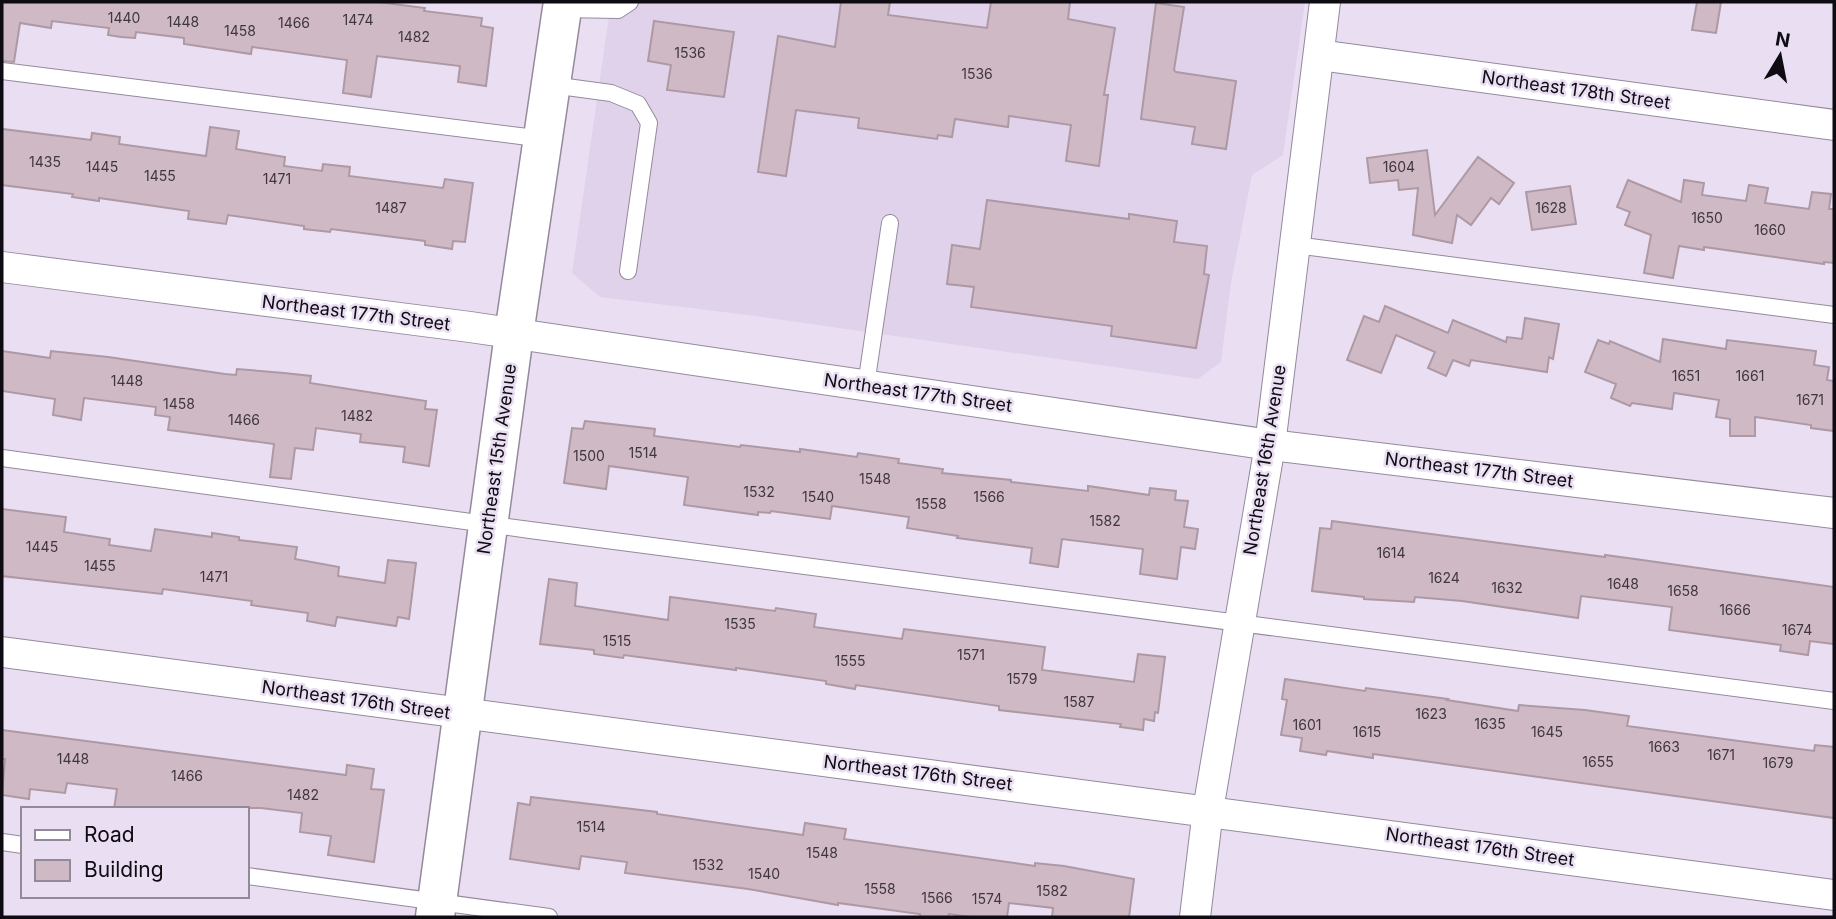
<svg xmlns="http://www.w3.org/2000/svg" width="1836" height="919" font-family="Inter,sans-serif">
<rect width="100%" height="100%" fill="#eadef2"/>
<path fill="#e1d2ec" d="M611,2H1305L1283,155L1252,175L1231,283L1221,362L1198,379L748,315L600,297L572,273Z"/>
<g fill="#cfb9c5" stroke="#ad99a4" stroke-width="2">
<path d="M2,2H378L425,8L424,11L482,18L481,26L493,28L486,86L458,82L460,66L377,56L371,97L343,93L347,60L252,47L251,54L184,44V38L136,32L135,38L121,37L108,35L109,28L52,21L51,28L20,23L14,62L2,61Z"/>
<path d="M841,2H890L888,15L987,28L991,2H1070L1068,19L1115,28L1104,95H1108L1099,166L1066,161L1071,125L1009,116L1008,127L955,119L952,137L938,135L937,139L858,128L859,118L796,110L786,176L758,172L778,36L835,47Z"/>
<path d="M1697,2H1721L1716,33L1692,30Z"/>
<path d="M1156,3L1184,7L1174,70L1176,72L1236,81L1226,149L1192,144L1195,127L1141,119Z"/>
<path d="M654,21L734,32L724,97L667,90L671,65L648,61Z"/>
<path d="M210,127L239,131L236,149L285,157L284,166L322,171L323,164L350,167L349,176L443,188L445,179L473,183L465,242L453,241L452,249L425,245V241L331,229L330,232L304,229V226L228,215L226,224L188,219L189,211L99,198V201L72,197L73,194L2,185V129L91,140L92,133L120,137L119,144L206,156Z"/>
<path d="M1427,150L1435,215L1478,157L1514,183L1499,204L1491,198L1471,225L1457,215L1452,243L1413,235L1418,188L1399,190L1398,180L1370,183L1367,158Z"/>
<path d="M1628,180L1681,202L1684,180L1704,183L1702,195L1746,201L1749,185L1768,188L1765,203L1809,209L1812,192L1831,194L1829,209H1834V263L1824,262V264L1704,247V250L1679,246L1673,278L1644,273L1651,235L1625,225L1630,212L1617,207Z"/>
<path d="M1570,186L1576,224L1532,230L1526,192Z"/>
<path d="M987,200L1129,219V214L1177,221L1174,242L1207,246L1204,274L1209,275L1196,348L1111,336L1112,326L971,307L974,287L947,284L952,245L980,249Z"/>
<path d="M1385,306L1448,333L1453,320L1506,342L1507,337L1522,339L1525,318L1559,324L1553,359L1549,357L1547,372L1471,360L1469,366L1453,360L1446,376L1428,368L1435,352L1396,335L1381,373L1347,360L1364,316L1379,322Z"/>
<path d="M1663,339L1726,349L1727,340L1816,351L1814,365L1829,367L1827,380L1834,381V431L1811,428V425L1755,417V436H1730V419L1716,417L1719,400L1674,393L1672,409L1632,403L1630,406L1611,398L1616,384L1585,372L1598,340L1609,344L1610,341L1660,362Z"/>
<path d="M2,351L50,358L51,351L108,357L225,374L236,375L237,369L284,373L311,376L310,383L426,401L425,409L437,410L429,466L403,462L405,447L360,442L361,434L316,428L313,450L295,448L291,479L270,477L274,444L168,430L170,417L155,415L156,407L84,398L81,420L53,415L55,399L2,391Z"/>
<path d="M585,421L655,429L654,436L740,447L741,445L800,452V449L857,457L858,453L899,459L898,463L943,469L942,473L1011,480V482L1088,491V486L1149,495L1150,488L1176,491L1175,500L1188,501L1184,527L1198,529L1195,549L1181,547L1177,579L1140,574L1143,549L1062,539L1058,567L1030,563L1032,548L957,538L958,536L907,528L909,517L832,506L830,519L771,511L770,513L758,512V515L684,505L688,477L609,466L606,489L564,483L572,428L583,429Z"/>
<path d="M2,509L66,517L64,532L110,539L109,545L151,551L155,529L212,537V533L239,537V540L297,547L295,559L339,567L338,576L385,583L388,560L416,563L409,619L398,617L396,626L337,617L335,626L307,621L308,613L251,605L252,601L163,589L162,594L2,576Z"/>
<path d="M1332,521L1605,557V555L1635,559L1834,587V644L1810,641L1808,655L1780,651L1781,645L1669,630L1672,607L1581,596L1578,618L1462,601L1415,597L1414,602L1364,599V597L1312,591L1320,528L1331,529Z"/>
<path d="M549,579L577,583L575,606L668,620L670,597L775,611L776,608L816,614L814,627L902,639L904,629L1045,647L1042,670L1134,682L1138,654L1165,657L1158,713L1155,712L1154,721L1144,719L1143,730L1120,727L1121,724L999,710V706L856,685L855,689L826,684V681L736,668V670L624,655L623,658L594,654V650L540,644Z"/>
<path d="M1285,679L1365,691L1366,688L1448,699L1447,700L1518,711L1519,705L1585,710L1629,716L1627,726L1814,751L1815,745L1834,747V818L1373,754V758L1327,751L1326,755L1300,751L1302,738L1281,735L1287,700L1282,699Z"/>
<path d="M2,730L346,775L347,765L374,769L371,789L384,790L374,862L328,855L331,836L300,832L302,813L261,808L114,809L117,789L67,783L65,793L30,789L29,799L2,795L5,759H2Z"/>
<path d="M531,797L657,812V814L803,835L805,823L846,829L844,839L1035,866V863L1064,866L1134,879L1129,917H1052L1053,908L1009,903L1007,917H971L949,914L948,917H920V914L838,903V905L748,889L625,873L627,862L581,856L579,869L510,859L518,803L530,805Z"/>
</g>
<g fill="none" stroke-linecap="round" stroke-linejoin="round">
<defs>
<g id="service">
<path d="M562,9L618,10L630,2"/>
<path d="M2,71L544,139"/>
<path d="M552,85L611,93L638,104L649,123L628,271"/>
<path d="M1295,245L1834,315"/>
<path d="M866,385L890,223"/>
<path d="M2,458L530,530L1834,701"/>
<path d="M2,842L23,845"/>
<path d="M247,876L549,917"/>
</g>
<g id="minor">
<path d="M1319,55L1834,125"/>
<path d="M2,267L470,327L1270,445L1834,513"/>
<path d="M2,652L1834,895"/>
<path d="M1195,917L1208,810L1270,445L1325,2"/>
</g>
<path id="tertiary" d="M435,917L514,334L563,2"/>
</defs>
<use href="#service" stroke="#948a9c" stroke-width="18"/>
<use href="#minor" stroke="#948a9c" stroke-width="32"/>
<use href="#tertiary" stroke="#948a9c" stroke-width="41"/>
<use href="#service" stroke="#fff" stroke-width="16"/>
<use href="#minor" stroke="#fff" stroke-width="30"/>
<use href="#tertiary" stroke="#fff" stroke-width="38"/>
</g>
<g text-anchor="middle" stroke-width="5" stroke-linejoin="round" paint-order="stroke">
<g font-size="14" fill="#3f363f">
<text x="124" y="23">1440</text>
<text x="358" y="25">1474</text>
<text x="183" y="27">1448</text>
<text x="294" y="28">1466</text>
<text x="240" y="36">1458</text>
<text x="414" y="42">1482</text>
<text x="690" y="58">1536</text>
<text x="977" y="79">1536</text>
<text x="45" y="167">1435</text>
<text x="102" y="172">1445</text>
<text x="1399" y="172">1604</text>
<text x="160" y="181">1455</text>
<text x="277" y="184">1471</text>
<text x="391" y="213">1487</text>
<text x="1551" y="213">1628</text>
<text x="1707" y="223">1650</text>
<text x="1770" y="235">1660</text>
<text x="1686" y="381">1651</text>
<text x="1750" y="381">1661</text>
<text x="127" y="386">1448</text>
<text x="1810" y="405">1671</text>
<text x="179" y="409">1458</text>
<text x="357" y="421">1482</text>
<text x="244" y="425">1466</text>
<text x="643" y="458">1514</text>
<text x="589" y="461">1500</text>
<text x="875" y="484">1548</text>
<text x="759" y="497">1532</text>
<text x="818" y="502">1540</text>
<text x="989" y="502">1566</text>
<text x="931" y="509">1558</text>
<text x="1105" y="526">1582</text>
<text x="42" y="552">1445</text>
<text x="1391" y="558">1614</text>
<text x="100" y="571">1455</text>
<text x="214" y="582">1471</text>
<text x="1444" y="583">1624</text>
<text x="1623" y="589">1648</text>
<text x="1507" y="593">1632</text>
<text x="1683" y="596">1658</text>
<text x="1735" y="615">1666</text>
<text x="740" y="629">1535</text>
<text x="1797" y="635">1674</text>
<text x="617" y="646">1515</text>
<text x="971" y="660">1571</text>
<text x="850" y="666">1555</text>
<text x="1022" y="684">1579</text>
<text x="1079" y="707">1587</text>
<text x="1431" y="719">1623</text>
<text x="1490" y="729">1635</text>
<text x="1307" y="730">1601</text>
<text x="1367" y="737">1615</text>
<text x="1547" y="737">1645</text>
<text x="1664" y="752">1663</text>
<text x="1721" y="760">1671</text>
<text x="73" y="764">1448</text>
<text x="1598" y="767">1655</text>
<text x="1778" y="768">1679</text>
<text x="187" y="781">1466</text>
<text x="303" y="800">1482</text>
<text x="591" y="832">1514</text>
<text x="822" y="858">1548</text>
<text x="708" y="870">1532</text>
<text x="764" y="879">1540</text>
<text x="880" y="894">1558</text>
<text x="1052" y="896">1582</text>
<text x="937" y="903">1566</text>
<text x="987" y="904">1574</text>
</g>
<g font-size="18" fill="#0f0b12" stroke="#eadef2">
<text transform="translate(1576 90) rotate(8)" y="6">Northeast 178th Street</text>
<text transform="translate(356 313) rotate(7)" y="6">Northeast 177th Street</text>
<text transform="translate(918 393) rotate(8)" y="6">Northeast 177th Street</text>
<text transform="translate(497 459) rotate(-82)" y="6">Northeast 15th Avenue</text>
<text transform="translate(1265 460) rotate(-81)" y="6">Northeast 16th Avenue</text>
<text transform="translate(1479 470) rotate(7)" y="6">Northeast 177th Street</text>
<text transform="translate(356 700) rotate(8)" y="6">Northeast 176th Street</text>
<text transform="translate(918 773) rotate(7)" y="6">Northeast 176th Street</text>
<text transform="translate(1480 847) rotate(8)" y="6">Northeast 176th Street</text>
</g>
</g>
<rect width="1836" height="919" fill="none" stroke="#0f0b12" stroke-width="7"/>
<rect x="21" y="807" width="228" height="91" fill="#eadef2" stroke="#928a98" stroke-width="2"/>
<rect x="35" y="830" width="35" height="10" fill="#ffffff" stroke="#928a98" stroke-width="2"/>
<text x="84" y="842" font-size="21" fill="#0f0b12">Road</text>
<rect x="35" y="860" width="35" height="21" fill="#cfb9c5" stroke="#928a98" stroke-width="2"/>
<text x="84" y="877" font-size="21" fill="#0f0b12">Building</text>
<g transform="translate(1780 56) rotate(10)" stroke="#eadef2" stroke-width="5" paint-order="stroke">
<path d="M0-5L12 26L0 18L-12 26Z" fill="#0f0b12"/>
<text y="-10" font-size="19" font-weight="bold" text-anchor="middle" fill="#0f0b12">N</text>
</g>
</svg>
